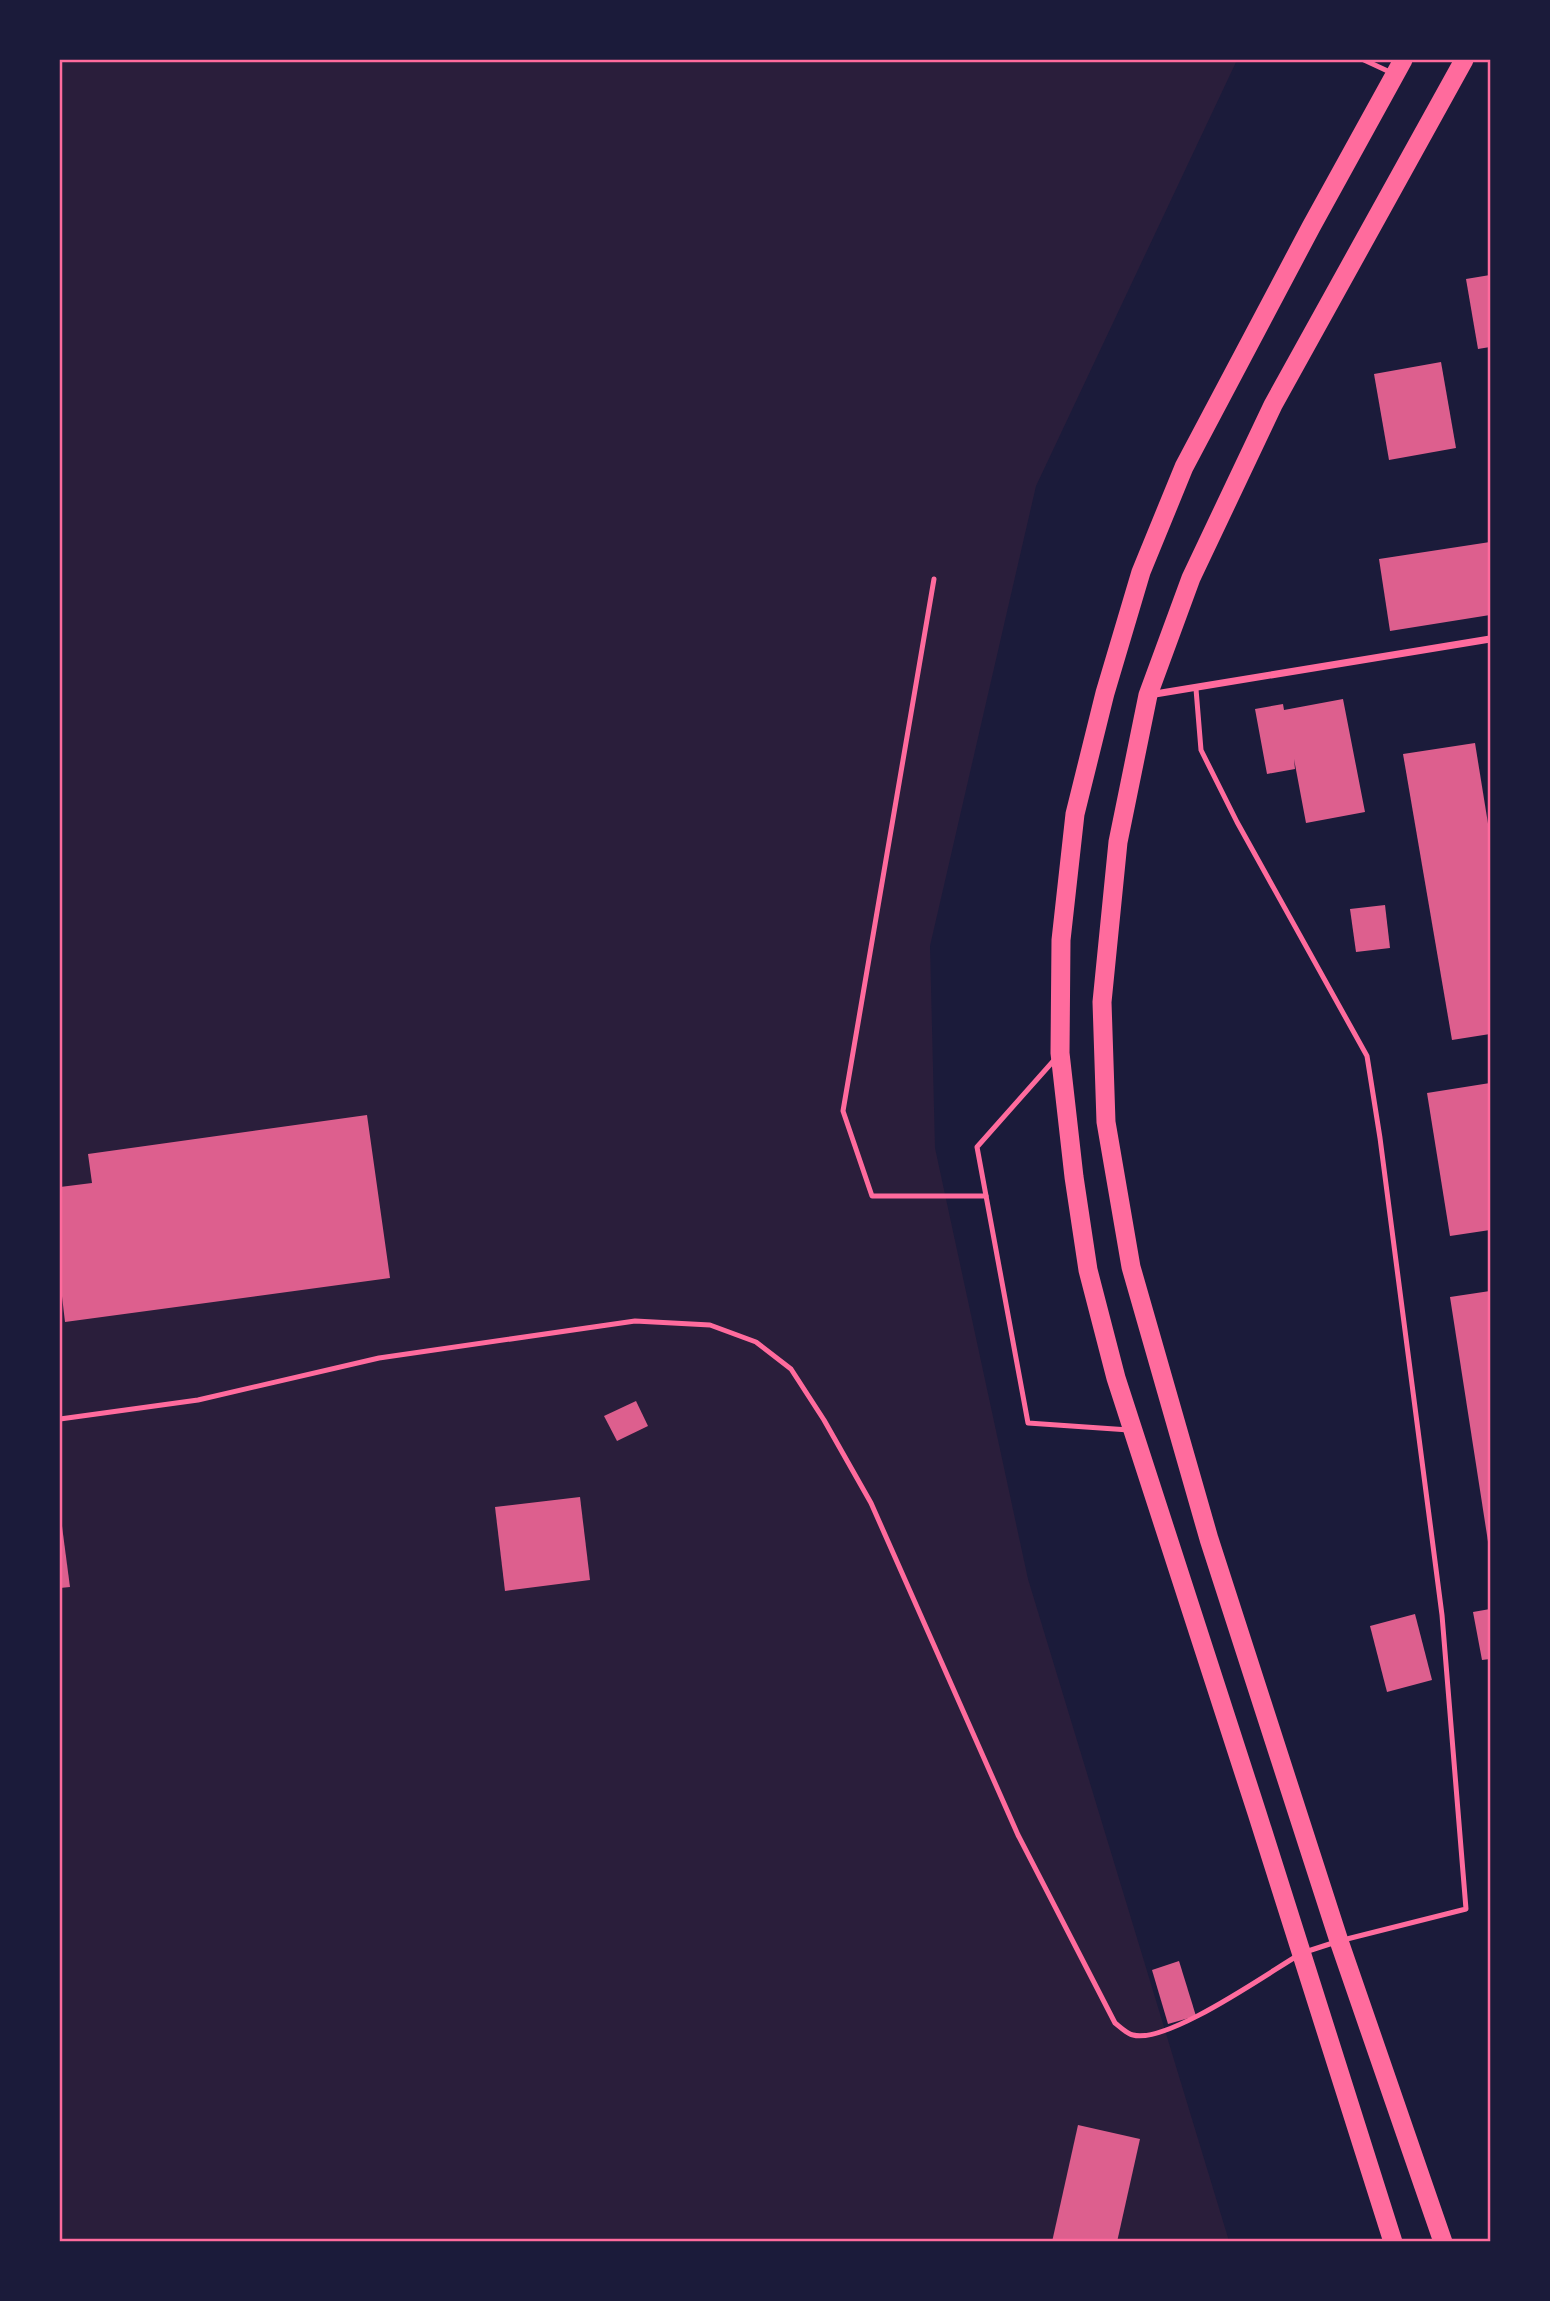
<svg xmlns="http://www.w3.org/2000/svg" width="1550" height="2301" font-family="'Times New Roman',serif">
<rect width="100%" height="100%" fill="#1b1b3a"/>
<path fill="#2a1e3b" d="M60,60H1237L1036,486L930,946L935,1148L1028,1579L1229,2241H60Z"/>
<g fill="#dd5f8e">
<path d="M1490,275V347L1478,349L1466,279Z"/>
<path d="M1441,362L1456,448L1389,460L1374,374Z"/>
<path d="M1490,542V615L1390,631L1379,559Z"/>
<path d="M1343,699L1365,812L1306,823L1294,759L1295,769L1267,774L1255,709L1283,704L1284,710Z"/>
<path d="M1475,743L1490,836V1034L1452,1040L1403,754Z"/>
<path d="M1385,905L1390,948L1356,952L1350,909Z"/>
<path d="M1490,1083V1230L1450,1236L1427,1093Z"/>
<path d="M367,1115L390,1278L65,1322L60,1279V1187L92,1183L88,1154Z"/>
<path d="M1490,1291V1548H1489L1450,1297Z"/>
<path d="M636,1401L648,1426L617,1441L604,1416Z"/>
<path d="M580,1497L590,1580L505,1591L495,1507Z"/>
<path d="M60,1511L70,1587L60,1588Z"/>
<path d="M1490,1609V1659L1482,1660L1473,1612Z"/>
<path d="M1415,1614L1432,1680L1387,1692L1370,1626Z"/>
<path d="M1179,1961L1196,2016L1168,2024L1152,1970Z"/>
<path d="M1078,2125L1140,2139L1117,2242H1052Z"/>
</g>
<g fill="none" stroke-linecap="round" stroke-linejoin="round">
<g stroke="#ff6b9d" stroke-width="5">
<path d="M1364,60L1392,73"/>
<path d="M934,579L843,1111L872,1196H986"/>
<path d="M1196,689L1201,750L1237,822L1367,1056L1380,1138L1442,1615L1466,1909L1339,1941L1305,1952"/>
<path d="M1056,1058L977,1147L1028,1423L1129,1430"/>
<path d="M60,1419L198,1400L379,1358L635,1321L710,1325L756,1342L791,1369L824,1420L871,1503L1018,1835L1115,2023C1120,2027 1127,2034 1133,2035C1167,2044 1265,1975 1297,1956"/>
</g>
<path stroke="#ff6b9d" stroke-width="7" d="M1149,695L1490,639"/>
<g stroke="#ff6b9d" stroke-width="19">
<path d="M1393,2242L1257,1813L1116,1378L1088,1270L1074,1177L1060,1053L1061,940L1075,814L1105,693L1141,572L1184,467L1311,227L1403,60"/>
<path d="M1443,2242L1339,1941L1209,1539L1131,1267L1106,1122L1102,1002L1118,842L1148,695L1191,578L1273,405L1464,60"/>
</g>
</g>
<rect width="1550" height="2301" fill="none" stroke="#1b1b3a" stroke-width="122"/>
<rect x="61" y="61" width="1428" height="2179" fill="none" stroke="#ff6b9d" stroke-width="2.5"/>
</svg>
